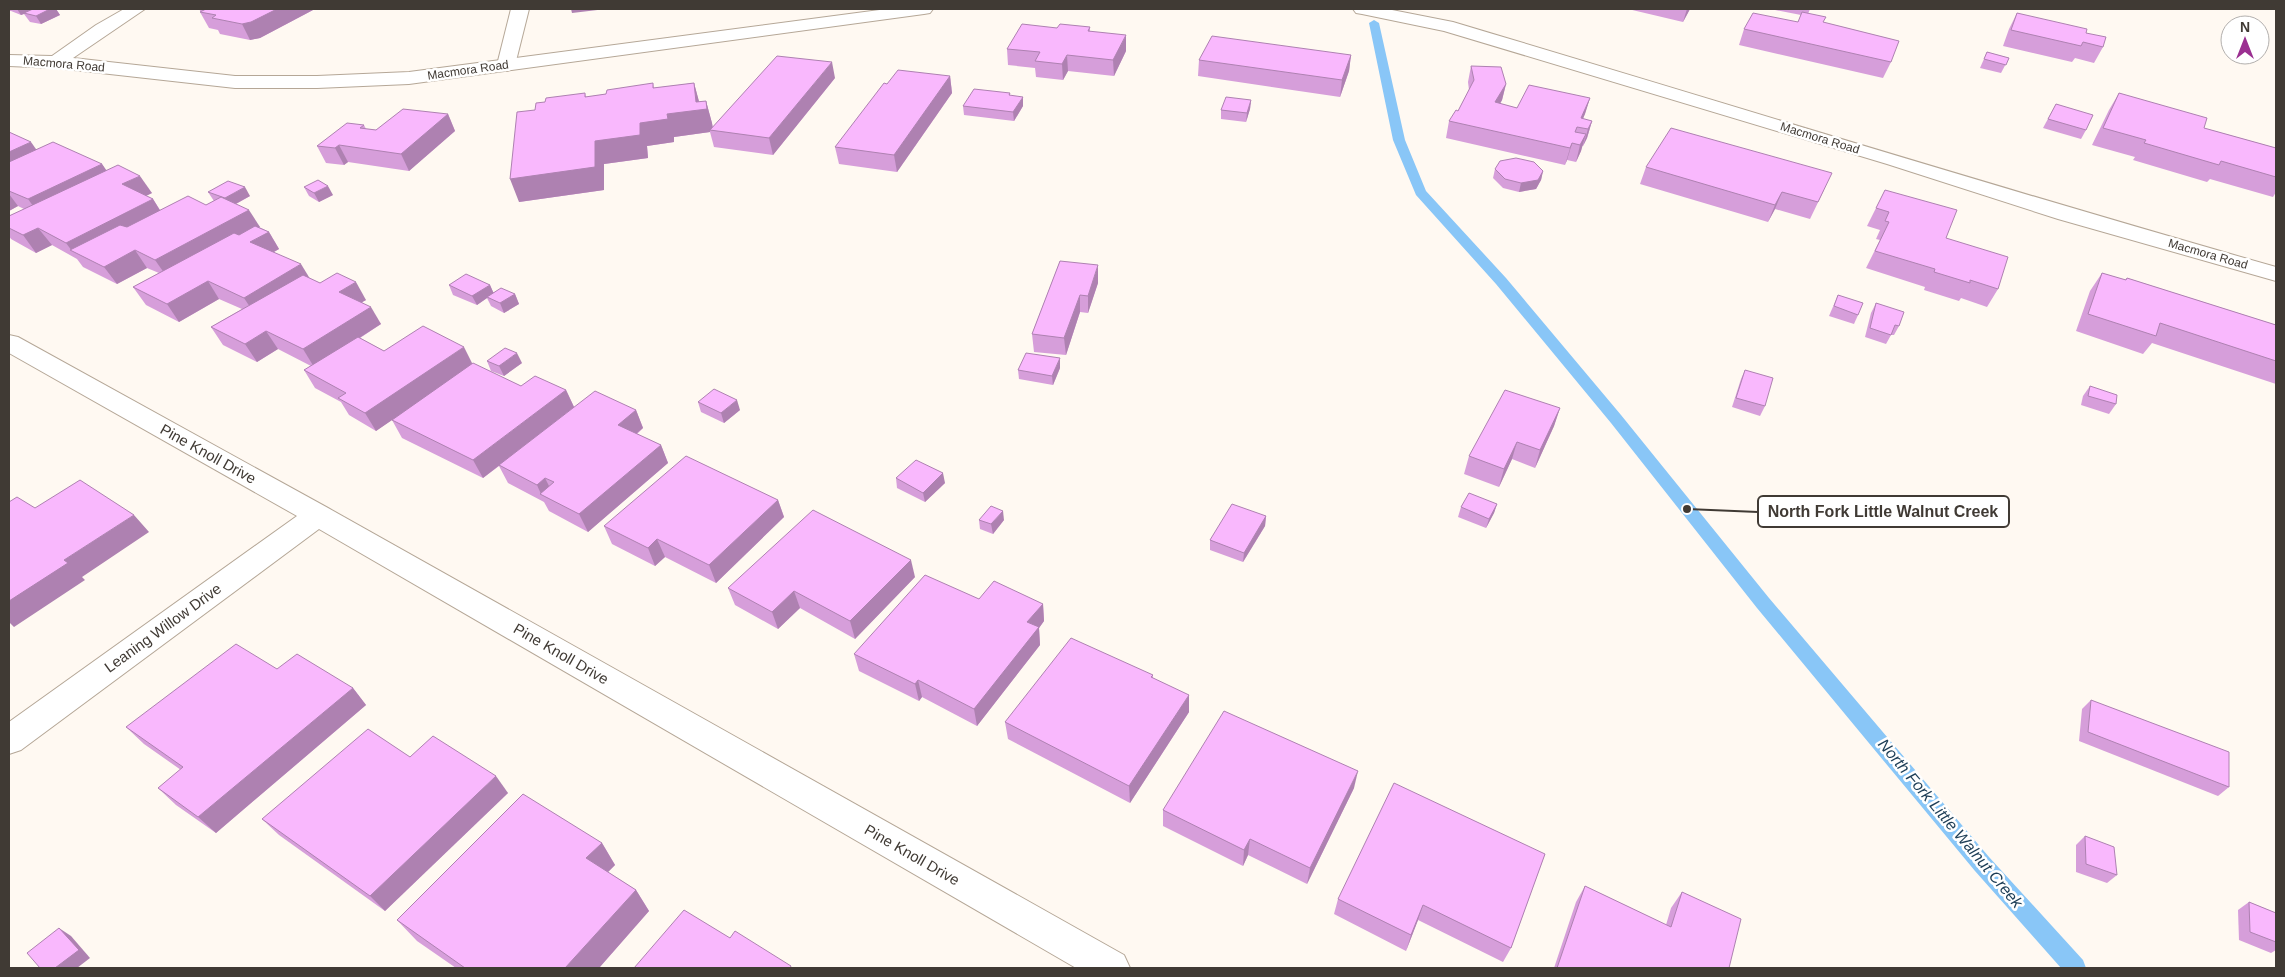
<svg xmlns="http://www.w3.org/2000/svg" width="2285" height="977" font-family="Arial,sans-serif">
<rect width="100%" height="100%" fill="#fff9f2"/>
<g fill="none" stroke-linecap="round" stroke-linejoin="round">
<path fill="#89c6f7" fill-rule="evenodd" d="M1374,20L1379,23L1405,140L1426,191L1506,278L1621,415L1769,598L1989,857L2083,960L2086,968H2061L1975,871L1757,608L1611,423L1496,284L1416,195L1393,140L1369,23Z"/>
<defs>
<path id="service" d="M511,9H529L515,65L513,69L506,71L499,69L497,65Z"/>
<g id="minor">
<path d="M124,9H145L73,58L235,76H317L409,72L887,9H933L930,13L924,14L409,84L317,88H235L56,68L9,66V55L52,56L96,25Z"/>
<path d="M1353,9H1387L1453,22C1728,104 2001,189 2276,267V281L2058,219L1887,164L1444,31L1362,14L1356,13Z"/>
<path d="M9,335L18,337L328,508L1124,955L1130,968H1076L319,529L21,750L9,754V722L297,516L9,353Z"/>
</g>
</defs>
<use href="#service" stroke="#b5a797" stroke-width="2"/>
<use href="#minor" stroke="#b5a797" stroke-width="2"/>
<use href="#service" fill="#fff" fill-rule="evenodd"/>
<use href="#minor" fill="#fff" fill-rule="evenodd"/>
</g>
<g fill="#d69eda">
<path d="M9,9H56L60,15L41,24L30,22L24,14L21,15L11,11H9Z"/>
<path d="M199,9H312L313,10L260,38L250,40L220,34L218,30L209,28L200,12H201Z"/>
<path d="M1628,9H1690L1683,22Z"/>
<path d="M1770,9H1810L1808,14L1891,62L1883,78L1739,45L1744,29L1798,22L1801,15Z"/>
<path d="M2017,13L2086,33L2103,47L2094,63L2075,58L2072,62L2003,46L2009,29Z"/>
<path d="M1090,27V31L1126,51L1114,76L1068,71L1063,80L1036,77L1035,68L1008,65L1007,49L1057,28Z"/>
<path d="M1987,52L2009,58L2001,73L1980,68Z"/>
<path d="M1351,55L1349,71L1340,97L1198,76L1199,60Z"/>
<path d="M1471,66L1506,84L1502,100L1500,104L1517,108L1590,98L1583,119L1592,121L1587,138L1583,146H1582L1581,151L1576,162L1567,160L1565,165L1446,138L1449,121L1458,111L1469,90L1468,82Z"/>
<path d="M950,76L952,93L897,172L839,164L835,147L887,84Z"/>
<path d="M835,78L773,155L714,147L710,132L674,137V142L647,146L648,158L604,164V190L519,202L535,110L545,102L585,93L586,97L606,94L653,83L654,88L694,83L699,102L706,101L713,127Z"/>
<path d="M1010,93V96L1023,106L1014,121L964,115L963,106Z"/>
<path d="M2119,93L2204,128L2276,148V192L2273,197L2210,179L2207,182L2133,160L2135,157L2092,145L2109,110Z"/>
<path d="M1251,100L1250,109L1246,122L1221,119V110Z"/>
<path d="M2056,104L2086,130L2081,139L2043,128Z"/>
<path d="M448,114L455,131L409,171L348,162L344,165L326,163L317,146L364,125L366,129L376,130Z"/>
<path d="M9,132L36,150L102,164L106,171L152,193L145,196L153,199L160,210L206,205L214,201L208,192L250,196L236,204L260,227H259L269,232L279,249L274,252L309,278L320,283L366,300L362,302L381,324L360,338L384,351L473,364L521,386L566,390L574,407L636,410L643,428L637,434L661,445L668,463L588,532L549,511L544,502L508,483L499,466L483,478L402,438L392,420L413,405L376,431L349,415L341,402L315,388L304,370L311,366L278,349L257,362L223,345L211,327L242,309L219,299L179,322L146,305L133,287L159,273L147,268L117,284L83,267L77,259L52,245L36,253L11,239L9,236V216L24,209L18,206L9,211Z"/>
<path d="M1646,167L1824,190L1810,219L1775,209L1768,222L1640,184Z"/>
<path d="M1495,169L1543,171L1541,180L1536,189L1519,192L1503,188L1493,178Z"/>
<path d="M304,187L333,195L319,202L309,196Z"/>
<path d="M1885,190L1946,238L1998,289L1987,307L1961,298L1959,301L1924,290L1925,287L1866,268L1880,240L1876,239L1880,230L1867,226Z"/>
<path d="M1060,261L1098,283L1088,313L1080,312L1066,355L1034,352L1032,334Z"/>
<path d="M2102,273L2125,280L2127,278L2276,325V384L2152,343L2143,354L2076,331L2090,291Z"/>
<path d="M449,285H490L493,292L515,294L519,304L504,313L491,306L487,298L477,305L453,295Z"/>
<path d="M1838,295L1858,315L1854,324L1829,316Z"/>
<path d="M1876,303L1899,326L1894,335H1891L1886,344L1865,337L1871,313Z"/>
<path d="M487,361L522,363L504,376L491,371Z"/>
<path d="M1060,368L1053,385L1019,379L1018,370Z"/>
<path d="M1745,370L1765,406L1760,416L1732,407L1741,379Z"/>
<path d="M2090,386L2116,404L2109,414L2081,405L2083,396Z"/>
<path d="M698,402L740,410L724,423L701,412Z"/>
<path d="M1560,408L1554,426L1535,468L1512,459L1499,487L1464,474L1469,456Z"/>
<path d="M896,478L945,483L925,502L897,488Z"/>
<path d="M778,500L784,517L716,583L665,557L655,566L612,544L604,526Z"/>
<path d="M1497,504L1494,513L1486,528L1458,517L1461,507Z"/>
<path d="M1266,516L1265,526L1243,562L1210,550V540Z"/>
<path d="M979,520H1004L993,534L980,529Z"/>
<path d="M915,577L855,639L800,608L778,629L735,605L728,588Z"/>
<path d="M979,599L1043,604L1044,621L1039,628L1040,645L977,726L922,697L919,701L859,671L854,654Z"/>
<path d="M277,669L353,688L366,705L216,833L176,805L158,788L181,770L144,744L126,727Z"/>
<path d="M1153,675V678L1189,712L1130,803L1008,739L1005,722Z"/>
<path d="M2091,700L2229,787L2218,796L2079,741L2082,709Z"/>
<path d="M410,757L508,793L385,911L279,835L262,819Z"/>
<path d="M1354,788L1307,884L1248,855L1243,866L1163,826V810Z"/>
<path d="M2085,836L2117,875L2107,883L2076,872V845Z"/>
<path d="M602,843L615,865L608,872L636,890L649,911L599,968H456L417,941L397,920Z"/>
<path d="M1545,854L1511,948L1503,962L1418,920L1406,951L1334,914L1338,899Z"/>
<path d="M1585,886L1666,925L1671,908L1682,892L1729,968H1554L1576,902Z"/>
<path d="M2249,902L2276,913V950L2271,953L2239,940L2238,910Z"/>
</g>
<g fill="#ae81b1">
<path d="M17,9H37L21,15Z"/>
<path d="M50,9H56L60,15L41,24L36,16Z"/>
<path d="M277,9H312L313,10L260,38L250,40L242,24Z"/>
<path d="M571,9H606L572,13Z"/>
<path d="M1687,9H1690L1683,22Z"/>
<path d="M1126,35V51L1114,76L1113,60Z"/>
<path d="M1067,55L1068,71L1063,80L1062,64Z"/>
<path d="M1351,55L1349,71L1340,97L1342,80Z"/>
<path d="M832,62L835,78L773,155L769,138Z"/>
<path d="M950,76L952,93L897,172L894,155Z"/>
<path d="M694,83L700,105L706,101L712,123L713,131L710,130V132L674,137V142L647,146L648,158L604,164V190L519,202L510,179L595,141L640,123L667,114L696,102Z"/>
<path d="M1506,84L1502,100L1491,119L1495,102Z"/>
<path d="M1023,97V106L1014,121L1013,112Z"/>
<path d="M1590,98L1585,114L1579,127L1581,118Z"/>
<path d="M1251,100L1250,109L1246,122L1247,113Z"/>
<path d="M448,114L455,131L409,171L401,154Z"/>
<path d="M1592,121L1587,138L1583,146L1588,129Z"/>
<path d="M1577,127L1567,160L1565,165L1575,132Z"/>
<path d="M1586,134L1581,151L1576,162L1580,145Z"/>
<path d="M31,142L43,159L9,175V152Z"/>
<path d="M339,145L348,162L344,165L335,148Z"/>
<path d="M102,164L114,181L41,217L28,199Z"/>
<path d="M1543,171L1541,180L1536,189L1519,192L1521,183Z"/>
<path d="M140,176L152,193L134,202L122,184Z"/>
<path d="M328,186L333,195L319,202L314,193Z"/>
<path d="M245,187L250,196L230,207L225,198Z"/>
<path d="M1782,192L1775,209L1768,222L1775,205Z"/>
<path d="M9,194L18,206L9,211Z"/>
<path d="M153,199L164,217L72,251L66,243Z"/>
<path d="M249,210L260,227L167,277L155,260Z"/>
<path d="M38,228L52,245L36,253L23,235Z"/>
<path d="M269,232L279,249L261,259L250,242Z"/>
<path d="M135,250L147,268L117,284L104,267Z"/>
<path d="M301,264L312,282L256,316L244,298Z"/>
<path d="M1098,265V283L1088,313V296Z"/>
<path d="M208,281L219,299L179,322L167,304Z"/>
<path d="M356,282L366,300L350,309L339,292Z"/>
<path d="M490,285L494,294L487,297V298L477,305L472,296Z"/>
<path d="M515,294L519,304L504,313L500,303Z"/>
<path d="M1080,295V312L1066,355L1064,338Z"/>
<path d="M371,307L381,324L314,367L303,349Z"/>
<path d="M266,331L278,349L257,362L245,344Z"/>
<path d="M464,347L473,365L376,431L365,413Z"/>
<path d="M517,353L522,363L504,376L499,366Z"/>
<path d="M1060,358V368L1053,385L1052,376Z"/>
<path d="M566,390L574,407L483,478L473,460Z"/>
<path d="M737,400L740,410L724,423L721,413Z"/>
<path d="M1560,408L1554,426L1535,468L1540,450Z"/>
<path d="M636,410L643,428L625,443L618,425Z"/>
<path d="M1517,442L1512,459L1499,487L1504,469Z"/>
<path d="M661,445L668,463L588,532L579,514Z"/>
<path d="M943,473L945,483L925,502L923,493Z"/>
<path d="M545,478L554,496L541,494L537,485Z"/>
<path d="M778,500L784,517L716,583L709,565Z"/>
<path d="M1497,504L1494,513L1486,528L1489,519Z"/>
<path d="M1003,511L1004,520L993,534L991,524Z"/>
<path d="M134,515L149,532L82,577L85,580L14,627L9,622V601L64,560Z"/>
<path d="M1266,516L1265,526L1243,562L1244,553Z"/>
<path d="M657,539L665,557L655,566L648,548Z"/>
<path d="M911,560L915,577L855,639L850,621Z"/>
<path d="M794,591L800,608L778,629L772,612Z"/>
<path d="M1043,604L1044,621L1039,628L1040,645L977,726L974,709L1027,622Z"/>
<path d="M918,680L922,697L919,701L915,684Z"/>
<path d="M353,688L366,705L216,833L198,817Z"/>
<path d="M1189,695V712L1130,803L1129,786Z"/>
<path d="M1358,771L1354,788L1307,884L1310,868Z"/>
<path d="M496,776L508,793L385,911L370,896Z"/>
<path d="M1250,839L1248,855L1243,866L1244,850Z"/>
<path d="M602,843L615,865L600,880L586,858Z"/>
<path d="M636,890L649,911L599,968H565Z"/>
<path d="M1423,905L1418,920L1406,951L1411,935Z"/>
<path d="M59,928L71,936L90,958L77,968H55Z"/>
</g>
<g fill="#f9b8fd" stroke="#ae81b1">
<path d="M33,9H50L36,16L24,13Z"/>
<path d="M206,9H277L251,22L242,24L212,18L216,15L200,12Z"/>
<path d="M1802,12L1826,17L1823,22L1899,41L1891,62L1744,29L1753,13L1798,22Z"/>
<path d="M2017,13L2087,29L2086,33L2106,37L2103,47L2083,42L2081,46L2011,30Z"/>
<path d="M1022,24L1057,28L1060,24L1090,27L1088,31L1126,35L1113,60L1067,55L1062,64L1035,61L1040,52L1007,49Z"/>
<path d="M1212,36L1351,55L1342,80L1199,60Z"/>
<path d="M1987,52L2009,58L2006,65L1984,59Z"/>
<path d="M777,56L832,62L769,138L710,130Z"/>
<path d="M1471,66L1501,67L1506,84L1495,102L1517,108L1529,85L1590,98L1581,118L1592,121L1588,129L1577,127L1575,132L1586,134L1580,145L1572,143L1570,148L1449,121L1456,110L1458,111L1474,80Z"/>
<path d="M898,70L950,76L894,155L835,147L884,83L887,84Z"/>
<path d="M653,83V88L694,83L696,102L706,101L707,109L667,114L668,119L640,123V135L595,141V167L510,179L517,112L535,110L536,103L545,102L546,98L585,93V97L606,94L607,90Z"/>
<path d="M974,89L1010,93L1009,95L1023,97L1013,112L963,106Z"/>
<path d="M2119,93L2207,118L2204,128L2276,148V177L2221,161L2219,165L2144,143L2146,140L2103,128Z"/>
<path d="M1226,97L1251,100L1247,113L1221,110Z"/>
<path d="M2056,104L2093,115L2086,130L2048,119Z"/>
<path d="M403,109L448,114L401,154L339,145L335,148L317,146L347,123L364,125L360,128L376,130Z"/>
<path d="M1671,128L1832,173L1818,202L1782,192L1775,205L1646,167Z"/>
<path d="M9,132L31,142L9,152Z"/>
<path d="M53,142L102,164L28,199L9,191V162Z"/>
<path d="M1516,158L1534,162L1543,171L1538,180L1521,183L1505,179L1495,169L1500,161Z"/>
<path d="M118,165L140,176L122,184L153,199L66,243L38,228L23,235L9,228V216Z"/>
<path d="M318,180L328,186L314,193L304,187Z"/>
<path d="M228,181L245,187L225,198L208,192Z"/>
<path d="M1885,190L1957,210L1946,238L2008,257L1998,289L1970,280V283L1934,272L1935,269L1875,251L1889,222L1885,221L1889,212L1876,208Z"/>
<path d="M188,196L206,205L221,197L249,210L155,260L135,250L104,267L70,250L120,225L127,227Z"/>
<path d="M255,226L269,232L250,242L301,264L244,298L208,281L167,304L133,287L234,233L239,235Z"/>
<path d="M1060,261L1098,265L1088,296L1080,295L1064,338L1032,334Z"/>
<path d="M337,273L356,282L339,292L371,307L303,349L266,331L245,344L211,327L303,275L320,283Z"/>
<path d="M2102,273L2126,280L2127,278L2276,325V361L2160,323L2156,336L2088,314Z"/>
<path d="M466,274L490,285L472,296L449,285Z"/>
<path d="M501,288L515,294L500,303L487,297Z"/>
<path d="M1838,295L1863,303L1858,315L1834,306Z"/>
<path d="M1876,303L1904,312L1899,326L1895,325L1891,335L1870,328Z"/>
<path d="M423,326L464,347L365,413L338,398L346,393L304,370L358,337L384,351Z"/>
<path d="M505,348L517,353L499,366L487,361Z"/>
<path d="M1026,353L1060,358L1052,376L1018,370Z"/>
<path d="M473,363L521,386L535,376L566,390L473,460L392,420Z"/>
<path d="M1745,370L1773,378L1765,406L1736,398Z"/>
<path d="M2090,386L2117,395L2116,404L2088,396Z"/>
<path d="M714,389L737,400L721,413L698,402Z"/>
<path d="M1505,390L1560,408L1540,450L1517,442L1504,469L1469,456Z"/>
<path d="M595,391L636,410L618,425L661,445L579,514L540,494L554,482L545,478L537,485L499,465Z"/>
<path d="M686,456L778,500L709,565L657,539L648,548L604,526Z"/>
<path d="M916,460L943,473L923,493L896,478Z"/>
<path d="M80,480L134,515L64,560L68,563L9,601V502L17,497L35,508Z"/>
<path d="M1469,493L1497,504L1489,519L1461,507Z"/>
<path d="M1232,504L1266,516L1244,553L1210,540Z"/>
<path d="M991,506L1003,511L991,524L979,520Z"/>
<path d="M813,510L911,560L850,621L794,591L772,612L728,588Z"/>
<path d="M925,575L979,599L994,581L1043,604L1027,622L1039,627L974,709L918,680L915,684L854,654Z"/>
<path d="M1071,638L1153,675L1151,677L1189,695L1129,786L1005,722Z"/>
<path d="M236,644L277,669L297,654L353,688L198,817L158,788L183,767L126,727Z"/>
<path d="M2091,700L2229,752V787L2088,732Z"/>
<path d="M1224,711L1358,771L1310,868L1250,839L1244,850L1163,810Z"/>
<path d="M368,729L410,757L433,736L496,776L370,896L262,819Z"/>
<path d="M1394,783L1545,854L1511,948L1423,905L1411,935L1338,899Z"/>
<path d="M523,794L602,843L586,858L636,890L565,968H465L397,920Z"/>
<path d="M2085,836L2114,847L2117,875L2086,864Z"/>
<path d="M1585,886L1671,927L1682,892L1741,919L1729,968H1557Z"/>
<path d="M2249,902L2276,913V942L2250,932Z"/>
<path d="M684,910L730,938L735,931L791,966L790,968H634Z"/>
<path d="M59,928L79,950L55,968H40L27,953Z"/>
</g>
<g text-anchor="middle" stroke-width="5" stroke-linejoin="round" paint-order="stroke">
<g font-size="12" fill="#403a34" stroke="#fff">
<text transform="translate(64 64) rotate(5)" y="4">Macmora Road</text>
<text transform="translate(468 70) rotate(-8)" y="4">Macmora Road</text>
<text transform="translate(1820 138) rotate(17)" y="4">Macmora Road</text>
<text transform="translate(2208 254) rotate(16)" y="4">Macmora Road</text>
</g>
<g font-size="15" fill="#403a34" stroke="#fff">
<text transform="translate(208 454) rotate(29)" y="5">Pine Knoll Drive</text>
<text transform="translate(163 628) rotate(-36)" y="5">Leaning Willow Drive</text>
<text transform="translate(561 654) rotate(30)" y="5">Pine Knoll Drive</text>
<text transform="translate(912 855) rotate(30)" y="5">Pine Knoll Drive</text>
</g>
<g font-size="16" font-style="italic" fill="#1b3c55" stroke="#fff">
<text transform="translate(1951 823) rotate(50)" y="6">North Fork Little Walnut Creek</text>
</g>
</g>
<path fill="none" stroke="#403a34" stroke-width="2" d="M1687 509L1758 512"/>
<circle fill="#403a34" stroke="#fff" stroke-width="2" cx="1687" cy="509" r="5"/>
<rect fill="#fff" stroke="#403a34" stroke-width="2" x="1758" y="496" width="251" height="31" rx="5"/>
<g font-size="16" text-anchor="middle" font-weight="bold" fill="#403a34">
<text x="1883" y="517">North Fork Little Walnut Creek</text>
</g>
<rect width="2285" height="977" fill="none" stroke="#403a34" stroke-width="20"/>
<g transform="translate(2245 40)"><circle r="24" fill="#ffffff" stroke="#b3b0ae"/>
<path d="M0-4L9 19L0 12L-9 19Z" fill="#9b2f91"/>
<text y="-8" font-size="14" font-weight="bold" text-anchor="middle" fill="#403a34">N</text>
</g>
</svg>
